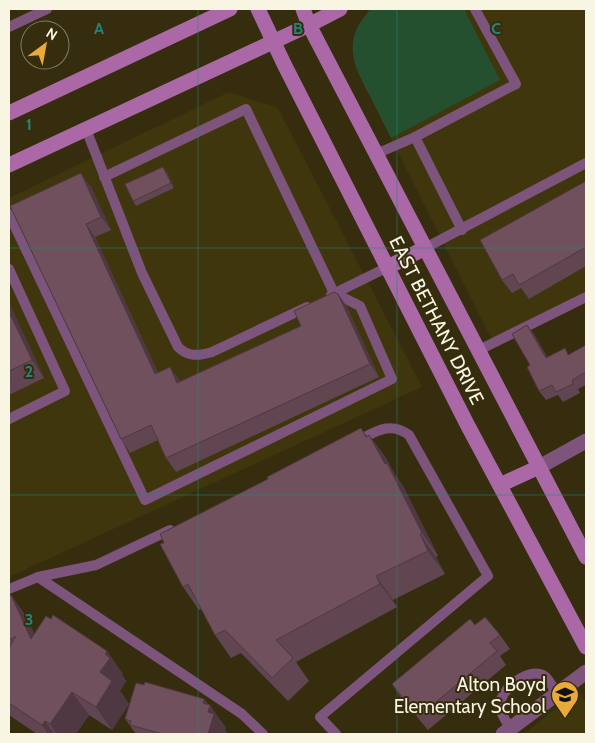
<svg xmlns="http://www.w3.org/2000/svg" width="595" height="743" font-family="Cabin,sans-serif">
<rect width="100%" height="100%" fill="#352d0e"/>
<g fill="#3f360d">
<path d="M372,9H586V291L492,340L355,67L353,52L354,40L359,25L369,10Z"/>
<path d="M229,92L278,108L422,387L9,577V198Z"/>
<path d="M579,690L586,703V734H524Z"/>
</g>
<path fill="#245030" d="M372,9H464L500,80L391,138C384,124 377,110 370,96C357,71 343,47 362,20C365,16 368,11 372,9Z"/>
<g fill="none" stroke-linecap="round" stroke-linejoin="round">
<g stroke="#7d547b" stroke-width="10">
<path d="M9,27L47,9"/>
<path d="M86,129L142,273L178,347C188,357 199,356 212,352L307,307"/>
<path d="M415,137L462,230"/>
<path d="M376,154L415,137L516,84L475,9"/>
<path d="M9,214L145,500L392,379L360,306L334,293L246,109L104,177"/>
<path d="M425,248L586,163"/>
<path d="M9,269L65,391L9,419"/>
<path d="M331,295L388,267"/>
<path d="M479,350L586,297"/>
<path d="M38,577L242,714L263,734"/>
<path d="M9,589L38,577L96,565L170,530"/>
<path d="M511,729C507,722 501,715 500,708C497,692 527,667 543,675C549,678 553,688 557,694"/>
<path d="M336,734L320,717L488,576L409,435C389,420 374,433 355,442"/>
</g>
<g stroke="#7d547b" stroke-width="15">
<path d="M539,467L586,441"/>
<path d="M503,734L586,672"/>
</g>
<g stroke="#aa69a6" stroke-width="15">
<path d="M258,9L284,64L468,426L586,647"/>
<path d="M303,9L309,25L586,557"/>
<path d="M9,113L230,9"/>
<path d="M9,165L309,25L340,9"/>
<path d="M388,267L425,248"/>
<path d="M500,485L539,467"/>
</g>
</g>
<g fill="#614551">
<path d="M167,172L174,188L136,206L133,201Z"/>
<path d="M586,181V266L529,299L521,288L512,293L502,280Z"/>
<path d="M91,187L111,230L95,237L158,373L180,381L301,326L338,294L347,307L379,377L176,472L166,458L158,440L130,453L121,439L10,206Z"/>
<path d="M9,303L44,378L9,395Z"/>
<path d="M534,334L547,357L569,355L586,345V385L578,389L580,393L563,402L558,395L546,400L539,391L530,365Z"/>
<path d="M361,428L367,436L369,435L386,458L395,475L403,486L438,556L436,557L445,574L393,600L397,607L296,662L309,681L288,701L241,653L231,658L215,635L201,609L199,610L183,587L268,479Z"/>
<path d="M11,595L27,618L34,634L123,674L122,675L126,681L120,691L129,704L112,730L89,715L76,734H37L9,715V596Z"/>
<path d="M475,625L500,635L510,649L500,656L506,665L428,730L401,698L392,684Z"/>
<path d="M144,685L204,699L226,728L225,730L228,734H136L125,719Z"/>
</g>
<g fill="#4f3842">
<path d="M163,167L167,172L174,188L171,183Z"/>
<path d="M81,173L91,187L111,230L101,217Z"/>
<path d="M86,224L95,237L165,388L155,374Z"/>
<path d="M338,294L347,307L379,377L370,364Z"/>
<path d="M9,303L44,378L32,360L9,312Z"/>
<path d="M527,325L534,334L552,367L546,358Z"/>
<path d="M170,367L180,381L187,397L177,383Z"/>
<path d="M369,435L386,458L395,475L403,486L438,556L422,533Z"/>
<path d="M420,534L436,557L445,574L428,551Z"/>
<path d="M376,576L393,600L397,607L380,584Z"/>
<path d="M11,595L27,618L48,662L31,639Z"/>
<path d="M107,651L123,674L122,675L126,681L120,691L129,704L112,730L96,707L100,672L105,654Z"/>
<path d="M72,692L89,715L76,734H57L50,724Z"/>
<path d="M204,699L209,707L210,705L226,728L225,730L228,734H208V712L203,703Z"/>
<path d="M45,721L54,734H48L42,725Z"/>
</g>
<g fill="#71505e" stroke="#4f3842">
<path d="M163,167L171,183L133,201L125,184Z"/>
<path d="M81,173L101,217L86,224L155,374L170,367L177,383L301,326L294,311L334,292L338,294L370,364L166,458L151,425L121,439L10,206Z"/>
<path d="M586,181V247L519,285L513,274L502,280L480,240Z"/>
<path d="M9,312L32,360L9,371Z"/>
<path d="M527,325L546,358L565,348L568,355L586,345V372L572,380L573,384L556,392L552,385L539,391L527,367L530,365L512,334Z"/>
<path d="M361,428L366,437L369,435L385,464L387,463L422,533L420,534L428,551L376,576L380,584L276,640L293,658L272,678L225,630L215,635L188,584L183,587L160,544L164,543L160,534L268,479L267,477Z"/>
<path d="M11,595L31,639L46,616L51,619L53,615L107,651L105,654L110,658L100,672L112,681L96,707L72,692L50,724L45,721L42,725L9,703V648L16,636L9,640V596Z"/>
<path d="M485,617L500,635L490,643L497,651L418,717L392,684L470,619L475,625Z"/>
<path d="M145,682L204,699L203,703L210,705L208,712L214,714L208,734H163L130,725L131,721L125,719L136,683L144,685Z"/>
</g>
<path fill="none" stroke="#26837a" stroke-width="1" stroke-opacity="0.55" d="M198,9V734M397,9V734M9,248H586M9,495H586"/>
<defs>
<symbol id="school-pin" viewBox="-11 -11 22 30"><path d="M0 17L-7.5 6A9.5 9.5 0 1 1 7.5 6Z" fill="#eaaa39" stroke="#352d0e"/><path d="M0-5L7-2L0 1L-7-2ZM-4 1L0 2.5L4 1V4Q0 6-4 4Z" fill="#111"/></symbol>
</defs>
<g fill-rule="evenodd">
<use href="#school-pin" x="549" y="679" width="32" height="43"/>
</g>
<g text-anchor="middle" stroke-width="4" stroke-linejoin="round" paint-order="stroke">
<g font-size="19" fill="#f9f5e3" stroke="#352d0e">
<text transform="translate(437 320) rotate(63)" y="7">EAST BETHANY DRIVE</text>
</g>
<g font-size="19" fill="#f9f5e3" stroke="#352d0e" text-anchor="end">
<text x="546" y="691">Alton Boyd<tspan x="546" dy="22">Elementary School</tspan></text>
</g>
</g>
<g font-size="16" text-anchor="middle" font-weight="bold" fill="#26837a" stroke="#352d0e" stroke-width="4" stroke-linejoin="round" paint-order="stroke">
<text x="99" y="34">A</text>
<text x="298" y="34">B</text>
<text x="496" y="34">C</text>
<text x="29" y="130">1</text>
<text x="29" y="377">2</text>
<text x="29" y="625">3</text>
</g>
<rect width="595" height="743" fill="none" stroke="#f9f5e3" stroke-width="20"/>
<g transform="translate(45 45) rotate(32)"><circle r="24" fill="#352d0e" stroke="#837d63"/>
<path d="M0-4L9 19L0 12L-9 19Z" fill="#eaaa39"/>
<text y="-8" font-size="14" font-weight="bold" text-anchor="middle" fill="#f9f5e3">N</text>
</g>
</svg>
